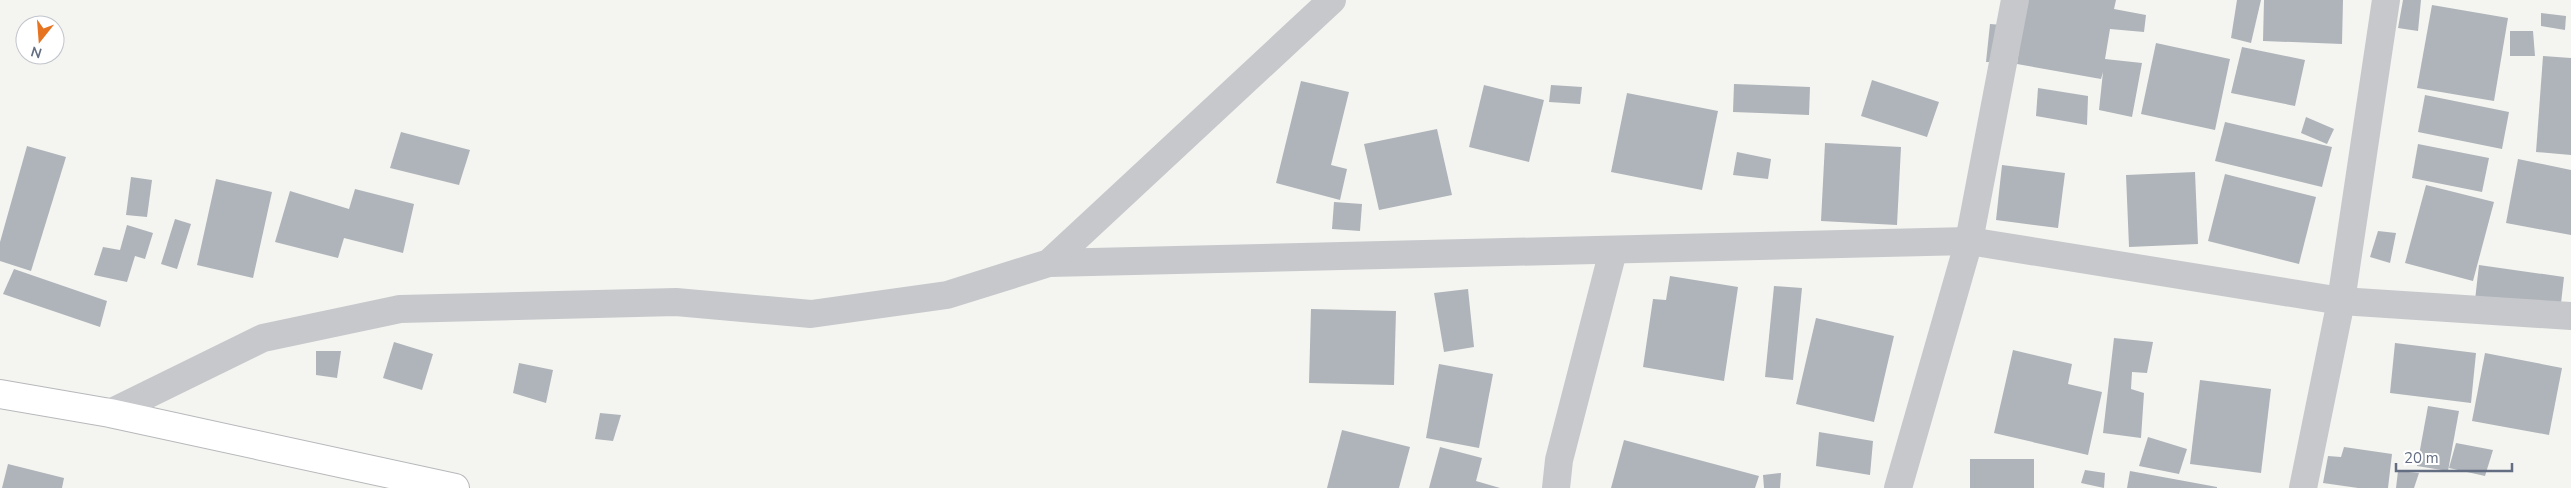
<svg xmlns="http://www.w3.org/2000/svg" width="2571" height="488" font-family="'Nunito Sans',sans-serif">
<rect width="100%" height="100%" fill="#f4f5f0"/>
<g fill="#afb4ba">
<path d="M2026,0H2116L2114,9L2146,15L2144,32L2110,29L2105,59L2142,63L2132,117L2099,110L2103,72L2101,79L2017,64Z"/>
<path d="M2237,0H2261L2251,43L2231,38Z"/>
<path d="M2264,0H2343L2342,44L2263,41Z"/>
<path d="M2403,0H2421L2418,31L2398,28Z"/>
<path d="M2432,5L2508,18L2494,101L2417,88Z"/>
<path d="M2541,13L2566,16L2565,30L2541,26Z"/>
<path d="M1990,24L2003,25L1999,62H1986Z"/>
<path d="M2510,31H2533L2535,56H2510Z"/>
<path d="M2156,43L2230,59L2215,130L2141,114Z"/>
<path d="M2242,47L2305,60L2295,106L2231,93Z"/>
<path d="M2543,56L2571,58V155L2536,152Z"/>
<path d="M1872,80L1939,102L1927,137L1861,116Z"/>
<path d="M1301,81L1349,92L1331,165L1347,169L1340,200L1276,183Z"/>
<path d="M1734,84L1810,87L1809,115L1733,112Z"/>
<path d="M1484,85L1544,100L1529,162L1469,147Z"/>
<path d="M1551,85L1582,87L1580,104L1549,102Z"/>
<path d="M2038,88L2088,96L2087,125L2036,116Z"/>
<path d="M1627,93L1718,111L1702,190L1611,172Z"/>
<path d="M2425,95L2509,112L2502,149L2418,132Z"/>
<path d="M2306,117L2334,129L2327,144L2301,133Z"/>
<path d="M2225,122L2332,147L2322,187L2215,161Z"/>
<path d="M1437,129L1452,195L1379,210L1364,144Z"/>
<path d="M401,132L470,150L459,185L390,168Z"/>
<path d="M1825,143L1901,147L1897,225L1821,221Z"/>
<path d="M2418,144L2489,158L2482,192L2412,178Z"/>
<path d="M27,146L66,157L31,271L0,261V242Z"/>
<path d="M1737,152L1771,159L1768,179L1733,175Z"/>
<path d="M2518,159L2571,170V235L2506,223Z"/>
<path d="M2002,165L2065,173L2058,228L1996,220Z"/>
<path d="M2195,172L2198,244L2129,247L2126,175Z"/>
<path d="M2225,174L2316,197L2299,264L2208,241Z"/>
<path d="M131,177L152,180L147,217L126,215Z"/>
<path d="M216,179L272,192L253,278L197,265Z"/>
<path d="M2426,185L2494,202L2473,281L2405,263Z"/>
<path d="M355,189L414,204L403,253L344,238L338,258L275,242L290,191L349,209Z"/>
<path d="M1334,202L1362,204L1360,231L1332,229Z"/>
<path d="M175,219L191,224L177,269L161,264Z"/>
<path d="M127,225L153,233L145,259L135,256L127,282L94,275L103,247L120,250Z"/>
<path d="M2378,231L2396,233L2390,263L2370,257Z"/>
<path d="M2479,265L2564,277L2560,312L2475,300Z"/>
<path d="M14,269L107,301L100,327L3,294Z"/>
<path d="M1670,276L1738,287L1724,381L1643,367L1653,299L1666,300Z"/>
<path d="M1774,286L1802,288L1793,380L1765,377Z"/>
<path d="M1468,289L1474,347L1444,352L1434,293Z"/>
<path d="M1311,309L1396,311L1394,385L1309,383Z"/>
<path d="M1816,318L1894,336L1874,422L1796,404Z"/>
<path d="M2114,338L2153,342L2147,373L2132,372L2131,389L2144,393L2141,438L2103,433Z"/>
<path d="M394,342L433,354L422,390L383,378Z"/>
<path d="M2395,343L2476,353L2471,403L2390,393Z"/>
<path d="M2013,350L2072,364L2068,384L2102,392L2088,455L1994,433Z"/>
<path d="M316,351H341L337,378L316,375Z"/>
<path d="M2485,353L2562,368L2549,435L2472,421Z"/>
<path d="M519,363L553,370L546,403L513,393Z"/>
<path d="M1439,364L1493,374L1479,448L1426,438Z"/>
<path d="M2200,380L2271,389L2261,473L2190,464Z"/>
<path d="M2428,406L2459,411L2448,471L2417,466Z"/>
<path d="M600,413L621,415L613,441L595,439Z"/>
<path d="M1342,430L1410,447L1399,488H1327Z"/>
<path d="M1819,432L1873,441L1870,475L1816,466Z"/>
<path d="M2148,437L2187,449L2179,474L2139,466Z"/>
<path d="M1624,440L1759,476L1755,488H1611Z"/>
<path d="M2456,443L2493,450L2485,476L2449,468Z"/>
<path d="M1440,447L1482,458L1476,481L1500,488H1429Z"/>
<path d="M2344,447L2392,454L2388,488H2358L2323,483L2328,456L2341,457Z"/>
<rect x="1970" y="459" width="64" height="29"/>
<path d="M8,464L64,478L62,488H2Z"/>
<path d="M2085,470L2105,473L2104,488L2081,483Z"/>
<path d="M2130,471L2217,487V488H2127Z"/>
<path d="M2398,471L2419,473L2414,488H2396Z"/>
<path d="M1781,473L1780,488H1764L1763,475Z"/>
</g>
<g fill="none" stroke-linecap="round" stroke-linejoin="round">
<defs>
<path id="highway" d="M0,394L110,413L455,488"/>
</defs>
<use href="#highway" stroke="#b6b8bb" stroke-width="30"/>
<g stroke="#c6c8cc" stroke-width="28">
<path d="M1049,263L1969,241L2341,301L2571,316"/>
<path d="M110,413L263,338L400,309L676,302L811,314L947,295L1049,263L1332,0"/>
<path d="M1556,488L1559,460L1613,251"/>
<path d="M1898,488L1969,241L2015,0"/>
<path d="M2303,488L2341,301L2386,0"/>
</g>
<use href="#highway" stroke="#fff" stroke-width="28"/>
</g>
<g transform="translate(40 40) rotate(197)"><circle r="24" fill="#ffffff" stroke="#c1c5cd"/>
<path d="M0-4L9 19L0 12L-9 19Z" fill="#e57320"/>
<text y="-8" font-size="14" font-weight="bold" text-anchor="middle" fill="#636e82">N</text>
</g>
<path d="M2396 463v8h116v-8" fill="none" stroke="#636e82" stroke-width="2.5"/>
<text x="2404" y="463" font-size="15" fill="#636e82" stroke="#ffffff" stroke-width="4" paint-order="stroke">20 m</text>
</svg>
